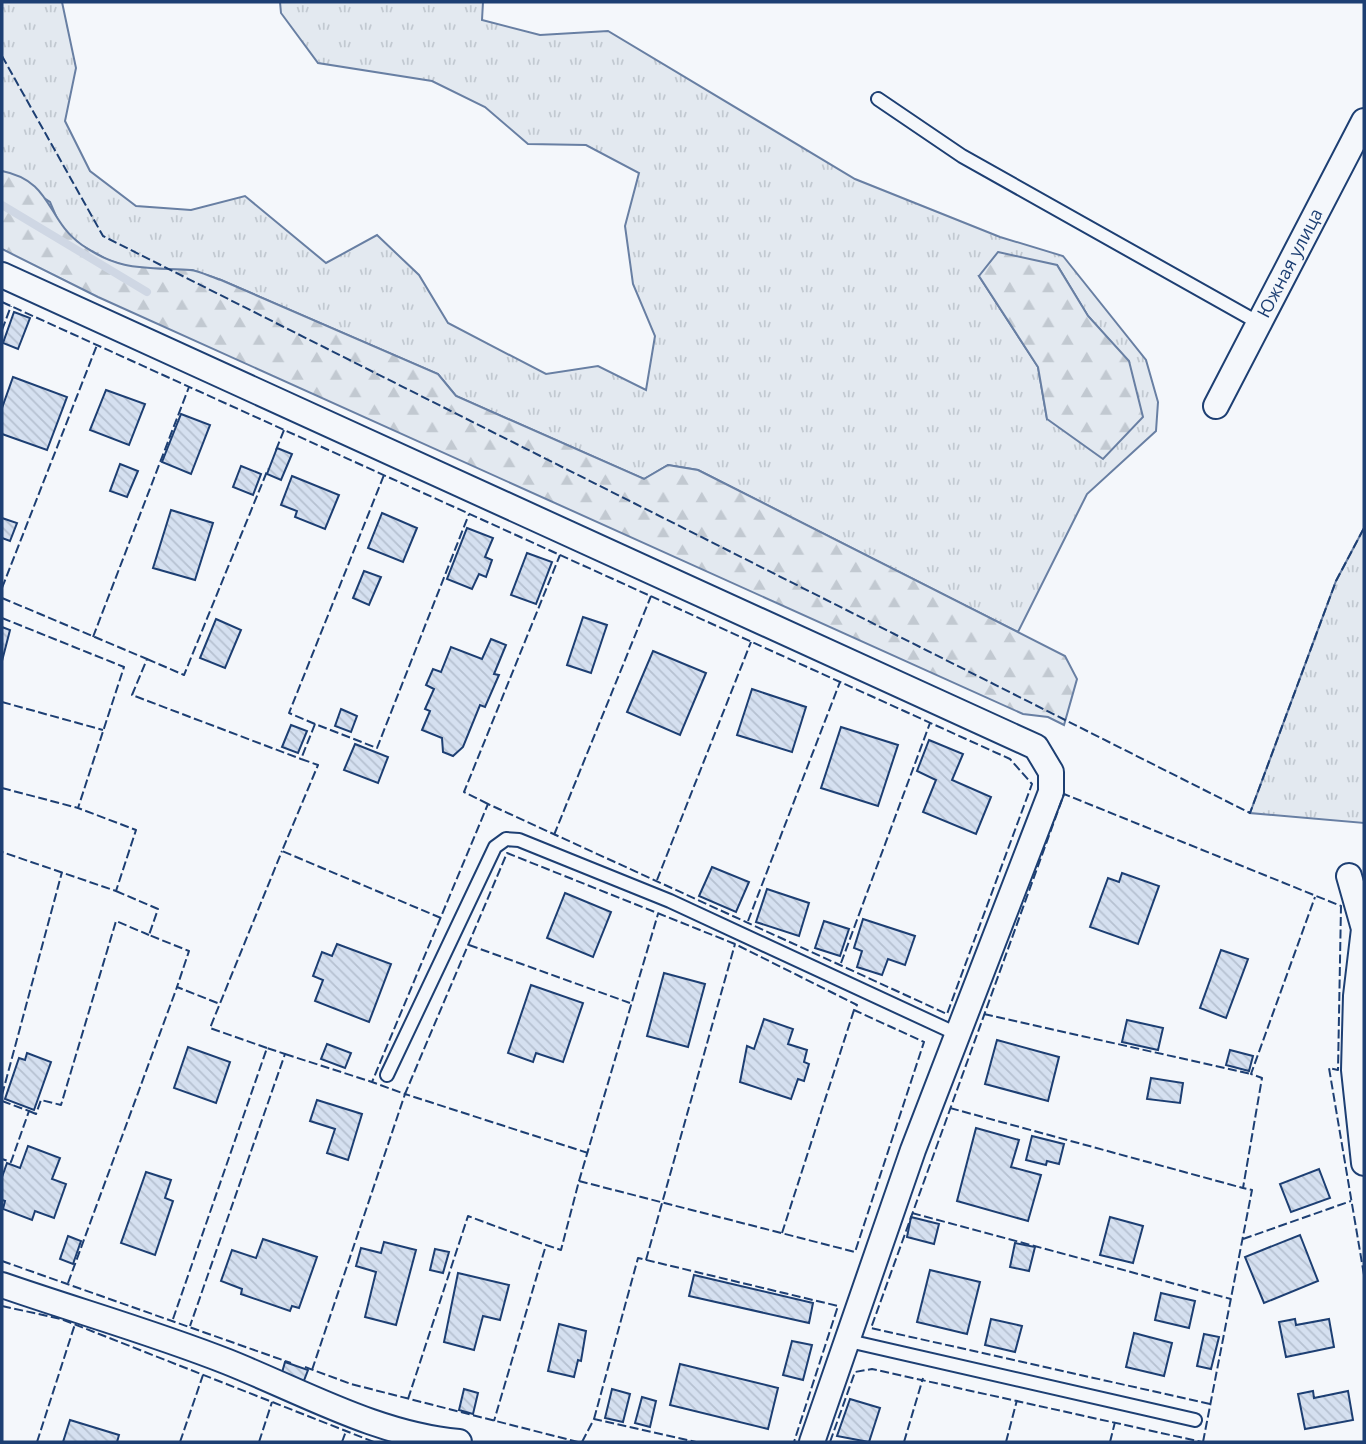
<svg xmlns="http://www.w3.org/2000/svg" width="1366" height="1444" font-family="'Open Sans',sans-serif">
<defs>
<pattern id="grass-tufts" width="24" height="20" patternUnits="userSpaceOnUse" patternTransform="scale(1.75)"><rect width="24" height="20" fill="#e3e9f0"/><path d="M3 7l-1-3M5 7V3M7 7l1-3M15 17l-1-3M17 17v-4M19 17l1-3" fill="none" stroke="#c2c9d1"/></pattern>
<pattern id="forest-firs" width="22" height="20" patternUnits="userSpaceOnUse" patternTransform="scale(1.75)"><rect width="22" height="20" fill="#e3e9f0"/><path d="M5 1l3.5 6h-7zM16 11l3.5 6h-7z" fill="#c2c9d1"/></pattern>
<pattern id="building-back-hatch" width="6" height="6" patternUnits="userSpaceOnUse" patternTransform="scale(1.75)"><rect width="6" height="6" fill="#d5e0f0"/><path d="M-1 5l2 2M0 0l6 6M5-1l2 2" fill="none" stroke="#b6c1d1"/></pattern>
</defs>
<rect width="100%" height="100%" fill="#f4f7fb"/>
<g fill="url(#grass-tufts)" stroke="#687fa3" stroke-width="2" fill-rule="evenodd">
<path d="M2,2H62L76,68L65,121L90,171L136,206L191,210L245,196L326,263L377,235L419,275L448,323L546,374L598,366L646,390L655,336L633,284L625,226L639,173L586,145L528,144L485,107L432,81L318,63L281,13L280,2H483L482,20L540,35L608,31L855,179L1000,237L1063,256L1146,360L1158,402L1156,431L1087,494L1018,632L698,470L668,465L644,479L456,396L438,374L221,280L192,270L134,269L108,260L81,245L61,228L50,202L2,171ZM1057,265L1088,316L1129,362L1047,419L1038,367L979,276Z"/>
<path d="M1364,528V823L1250,813L1336,581Z"/>
</g>
<g fill="url(#forest-firs)" stroke="#687fa3" stroke-width="2">
<path d="M2,171C53,181 46,220 82,245C120,272 147,267 190,270C200,271 211,277 221,280L438,374L456,396L644,479L668,465L698,470L1065,656L1077,679L1064,725L1048,717L1023,714L98,297L2,249Z"/>
<path d="M998,252L1057,265L1088,316L1129,361L1143,417L1103,459L1047,419L1038,367L979,276Z"/>
</g>
<g fill="none" stroke-linecap="round" stroke-linejoin="round">
<path stroke="#cfd7e4" stroke-width="8" d="M2,205L147,292"/>
</g>
<g fill="url(#building-back-hatch)" stroke="#1d3f73" stroke-width="2">
<path d="M14,312L30,318L18,349L3,343Z"/>
<path d="M13,377L67,397L47,450L2,434V408Z"/>
<path d="M106,390L145,404L129,445L90,430Z"/>
<path d="M181,414L210,425L191,474L162,462Z"/>
<path d="M277,448L292,454L281,480L267,474Z"/>
<path d="M120,464L138,471L127,497L110,491Z"/>
<path d="M241,466L261,474L253,495L233,487Z"/>
<path d="M292,476L339,495L325,529L295,517L297,511L281,505Z"/>
<path d="M171,510L213,523L195,580L153,568Z"/>
<path d="M382,513L417,528L403,562L368,548Z"/>
<path d="M2,518L17,523L10,541L2,538Z"/>
<path d="M467,528L493,538L485,557L492,560L486,577L479,574L472,589L447,579Z"/>
<path d="M527,553L552,562L536,604L511,595Z"/>
<path d="M364,571L381,577L369,605L353,598Z"/>
<path d="M583,617L607,625L591,673L567,665Z"/>
<path d="M216,619L241,630L225,668L200,658Z"/>
<path d="M2,627L10,630L2,661Z"/>
<path d="M491,639L506,645L494,674L499,675L485,707L480,705L463,747L453,756L443,752L442,738L422,730L430,711L425,709L434,689L426,685L433,669L441,672L451,647L482,659Z"/>
<path d="M653,651L706,673L680,735L627,712Z"/>
<path d="M752,689L806,707L792,752L737,735Z"/>
<path d="M341,709L357,716L351,732L335,726Z"/>
<path d="M291,725L307,731L298,753L282,747Z"/>
<path d="M841,727L898,745L878,806L821,788Z"/>
<path d="M929,740L963,754L952,780L991,797L976,834L923,812L936,780L917,771Z"/>
<path d="M355,744L388,757L378,783L344,770Z"/>
<path d="M712,867L749,882L736,912L699,896Z"/>
<path d="M1122,873L1159,886L1138,944L1090,927L1108,878L1119,882Z"/>
<path d="M767,889L809,903L799,936L756,922Z"/>
<path d="M565,893L611,912L593,957L547,938Z"/>
<path d="M863,919L915,936L905,965L888,959L882,975L857,967L862,951L854,948Z"/>
<path d="M824,921L849,929L840,956L815,948Z"/>
<path d="M337,944L391,964L369,1022L315,1001L323,980L313,976L322,952L332,956Z"/>
<path d="M1221,950L1248,959L1226,1018L1200,1008Z"/>
<path d="M664,973L705,984L688,1047L647,1036Z"/>
<path d="M531,985L583,1003L563,1062L536,1053L533,1062L508,1053Z"/>
<path d="M764,1019L793,1029L788,1044L807,1050L804,1062L809,1064L804,1081L798,1079L791,1099L740,1082L747,1046L754,1049Z"/>
<path d="M1127,1020L1163,1028L1158,1050L1122,1042Z"/>
<path d="M997,1040L1059,1057L1048,1101L985,1084Z"/>
<path d="M327,1044L351,1053L345,1068L321,1059Z"/>
<path d="M188,1047L230,1062L216,1103L174,1088Z"/>
<path d="M1230,1050L1253,1056L1249,1071L1226,1065Z"/>
<path d="M27,1053L51,1062L34,1110L5,1099L19,1058L25,1060Z"/>
<path d="M1151,1078L1183,1083L1180,1103L1147,1099Z"/>
<path d="M317,1100L362,1114L348,1160L327,1153L335,1129L310,1121Z"/>
<path d="M976,1128L1019,1140L1011,1167L1041,1175L1028,1221L957,1201Z"/>
<path d="M1032,1136L1064,1144L1059,1164L1047,1161L1046,1165L1026,1160Z"/>
<path d="M28,1146L60,1158L52,1179L66,1184L54,1218L35,1211L32,1220L3,1209L5,1201L2,1200V1177L7,1163L20,1168Z"/>
<path d="M1319,1169L1330,1198L1291,1212L1280,1184Z"/>
<path d="M146,1172L171,1180L165,1198L173,1201L155,1255L121,1243Z"/>
<path d="M911,1217L939,1224L934,1244L907,1237Z"/>
<path d="M1110,1217L1143,1226L1133,1263L1100,1255Z"/>
<path d="M1300,1235L1318,1281L1264,1303L1245,1257Z"/>
<path d="M68,1236L81,1241L73,1264L60,1259Z"/>
<path d="M263,1239L317,1257L299,1308L292,1306L290,1311L241,1294L242,1289L221,1281L232,1250L256,1258Z"/>
<path d="M384,1242L416,1250L396,1325L365,1317L376,1272L356,1266L361,1248L381,1253Z"/>
<path d="M1015,1243L1035,1247L1029,1271L1010,1267Z"/>
<path d="M435,1249L449,1252L443,1273L430,1270Z"/>
<path d="M930,1270L980,1282L967,1334L917,1322Z"/>
<path d="M458,1273L509,1285L500,1320L483,1316L474,1350L444,1342Z"/>
<path d="M694,1275L813,1303L809,1323L689,1296Z"/>
<path d="M1161,1293L1195,1301L1189,1328L1155,1320Z"/>
<path d="M991,1319L1022,1326L1015,1352L985,1345Z"/>
<path d="M1295,1319L1296,1325L1329,1319L1334,1347L1286,1357L1279,1322Z"/>
<path d="M559,1324L586,1331L581,1361L578,1360L574,1377L548,1371Z"/>
<path d="M1134,1333L1172,1343L1164,1376L1126,1367Z"/>
<path d="M1204,1334L1219,1337L1211,1369L1197,1366Z"/>
<path d="M792,1341L812,1345L803,1380L783,1375Z"/>
<path d="M285,1362L308,1370L303,1383L281,1376Z"/>
<path d="M680,1364L778,1388L768,1429L670,1405Z"/>
<path d="M464,1389L478,1393L473,1414L459,1410Z"/>
<path d="M612,1389L630,1394L623,1422L605,1418Z"/>
<path d="M1313,1391L1314,1398L1348,1391L1353,1420L1305,1429L1298,1394Z"/>
<path d="M642,1397L656,1401L650,1427L635,1423Z"/>
<path d="M850,1399L880,1408L869,1442L837,1436Z"/>
<path d="M70,1420L119,1435L117,1442H63Z"/>
</g>
<g fill="none" stroke-linecap="round" stroke-linejoin="round">
<defs>
<g id="lane">
<path d="M878,99L962,156L1259,323"/>
<path d="M387,1075L495,847L506,839L519,840L670,901L957,1034"/>
<path d="M849,1341L1195,1420"/>
</g>
<g id="street">
<path d="M2,275L1036,747L1051,772V792L913,1150L812,1442"/>
<path id="s1" d="M1216,406L1364,121"/>
<path d="M1349,876L1364,929L1356,996L1354,1070L1364,1163"/>
<path d="M2,1285C77,1311 155,1333 228,1362C303,1392 378,1435 459,1442"/>
</g>
</defs>
<use href="#lane" stroke="#1d3f73" stroke-width="16"/>
<use href="#street" stroke="#1d3f73" stroke-width="28"/>
<use href="#lane" stroke="#f4f7fb" stroke-width="12"/>
<use href="#street" stroke="#f4f7fb" stroke-width="24"/>
<g stroke="#1d3f73" stroke-width="2" stroke-dasharray="9 3.5" stroke-linecap="butt">
<path d="M2,56L103,236L1250,813L1336,581L1364,528"/>
<path d="M2,302L1010,759L1032,784L947,1014L488,804L372,1082L405,1094L507,853L735,944L857,1005L854,1010L924,1042L855,1252L579,1181L561,1250L546,1245L494,1421"/>
<path d="M2,330L11,306"/>
<path d="M276,450L284,430"/>
<path d="M2,588L97,345"/>
<path d="M2,598L147,659L132,695L301,759"/>
<path d="M2,618L124,667L78,808L136,830L116,891L2,852"/>
<path d="M93,637L189,387"/>
<path d="M147,659L184,675L268,469"/>
<path d="M2,702L103,730"/>
<path d="M315,724L289,713L384,475"/>
<path d="M2,788L78,808"/>
<path d="M488,804L464,792L560,555"/>
<path d="M554,835L651,596"/>
<path d="M657,880L751,642"/>
<path d="M116,891L158,909L149,935L189,951L177,987"/>
<path d="M441,918L282,851L318,765L301,759L315,724L377,748L469,514"/>
<path d="M748,921L840,682"/>
<path d="M469,945L630,1003"/>
<path d="M841,963L930,723"/>
<path d="M984,1014L1251,1074"/>
<path d="M267,1048L210,1028L282,851"/>
<path d="M285,1054L372,1082"/>
<path d="M2,1095L62,872"/>
<path d="M2,1101L29,1111L11,1162L2,1159"/>
<path d="M950,1108L1243,1188"/>
<path d="M29,1111L36,1114L41,1100L61,1105L116,921L149,935"/>
<path d="M579,1181L658,914"/>
<path d="M912,1213L1231,1299"/>
<path d="M782,1233L854,1010"/>
<path d="M1243,1239L1351,1201"/>
<path d="M646,1260L735,944"/>
<path d="M2,1261L291,1363"/>
<path d="M68,1283L177,987L220,1004"/>
<path d="M2,1306L61,1319L374,1442"/>
<path d="M173,1319L267,1048L285,1054L190,1326"/>
<path d="M305,1367L351,1384L578,1442"/>
<path d="M312,1370L405,1094L588,1153"/>
<path d="M408,1399L468,1216L546,1245"/>
<path d="M1210,1404L871,1328L1064,794L1341,906L1338,1070L1329,1068L1364,1275"/>
<path d="M594,1419L638,1258L838,1306L794,1442"/>
<path d="M37,1442L75,1324"/>
<path d="M180,1442L203,1375"/>
<path d="M259,1442L272,1402"/>
<path d="M342,1442L346,1431"/>
<path d="M582,1442L594,1419L696,1442"/>
<path d="M830,1442L855,1372L872,1369L1202,1442"/>
<path d="M904,1442L923,1378"/>
<path d="M1006,1442L1017,1400"/>
<path d="M1110,1442L1115,1422"/>
<path d="M1203,1442L1252,1190L1243,1188L1262,1078L1251,1074L1315,897"/>
</g>
</g>
<g text-anchor="middle" stroke-width="5" stroke-linejoin="round" paint-order="stroke">
<g font-size="18" fill="#1d3f73" stroke="#f4f7fb">
<text dy="6" stroke="none"><textPath href="#s1" startOffset="161">Южная улица</textPath></text>
</g>
</g>
<rect width="1366" height="1444" fill="none" stroke="#1d3f73" stroke-width="7"/>
</svg>
